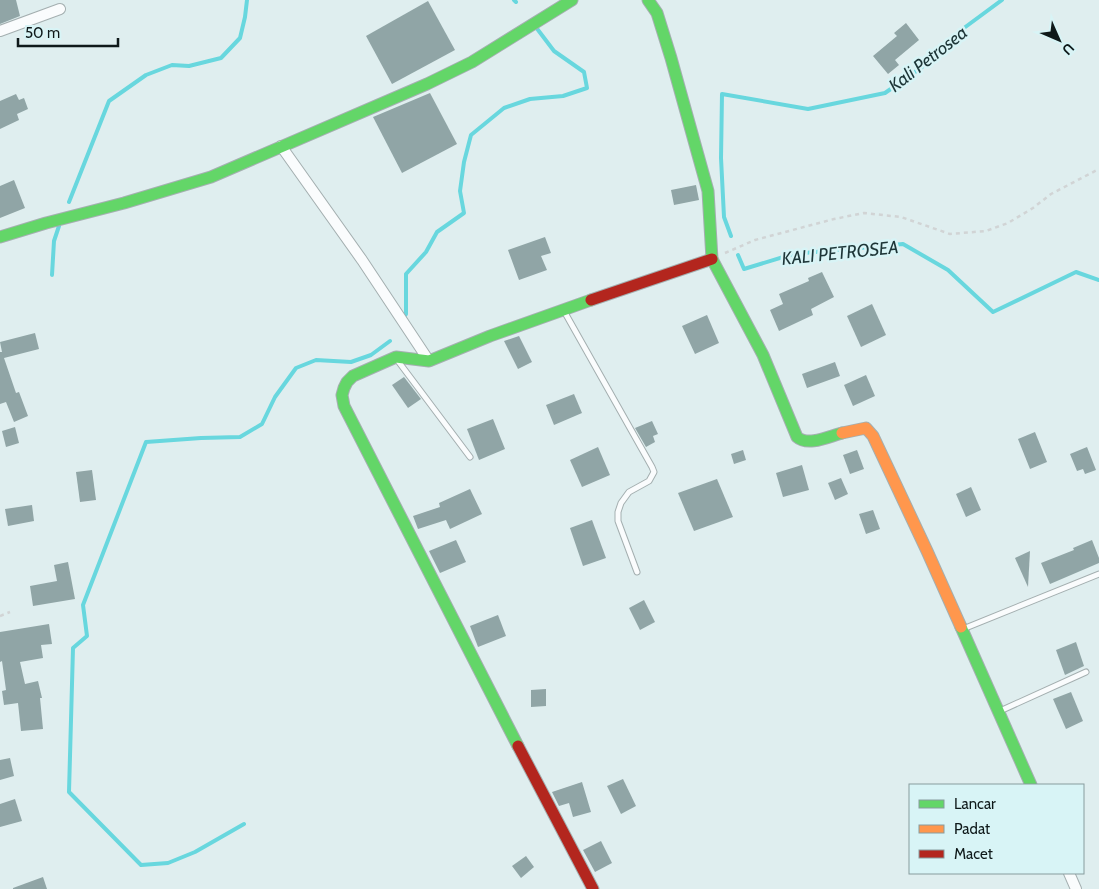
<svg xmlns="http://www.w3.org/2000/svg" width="1099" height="889" font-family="Cabin,sans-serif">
<rect width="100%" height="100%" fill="#dfeeef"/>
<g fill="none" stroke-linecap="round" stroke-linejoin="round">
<g stroke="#68d7de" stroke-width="4">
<path d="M514,0L516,2"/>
<path d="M69,202L109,101L146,75L172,65L189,66L221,58L240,38L245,17L247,0"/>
<path d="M731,236L724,217L721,158L722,94L808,109L885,93L922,67L964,28L1002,0"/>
<path d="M738,255L744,269L793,254L903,244L948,270L993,312L1076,272L1099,280"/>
<path d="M52,275L54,241L59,226"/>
<path d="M403,318L406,314V274L426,252L437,232L464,213L460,191L464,162L471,135L504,108L530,99L563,96L587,88L584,72L554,51L535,26"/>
<path d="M244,824L195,852L168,863L141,865L69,792L73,648L87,636L83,605L146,442L201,438L240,437L262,424L275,397L296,368L316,360L351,362L371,355L390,341"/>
</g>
</g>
<g fill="#90a5a6">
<path d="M0,0H16L20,16L0,24Z"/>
<path d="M428,1L455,50L392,84L366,36Z"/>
<path d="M906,23L919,40L895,60L899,65L888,74L873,56L897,36L894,33Z"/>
<path d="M430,93L457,144L402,173L373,117Z"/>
<path d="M16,94L19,100L24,98L28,109L17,114L19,120L0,129V101Z"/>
<path d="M14,180L25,208L0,218V186Z"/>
<path d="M696,185L699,200L674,205L671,190Z"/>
<path d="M545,237L551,253L541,256L547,270L519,280L508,250Z"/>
<path d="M822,272L834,297L811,309L813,315L779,331L770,310L783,304L779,294L809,281L808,278Z"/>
<path d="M872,304L886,335L861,347L847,316Z"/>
<path d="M707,315L719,343L695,354L682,326Z"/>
<path d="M35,333L39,349L4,358L16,393L19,392L28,416L14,422L6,402L0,404V352H2L0,342Z"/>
<path d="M519,336L532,362L518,369L504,341Z"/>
<path d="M835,362L840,376L807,388L802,374Z"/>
<path d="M866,375L875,396L853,406L844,385Z"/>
<path d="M404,377L421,399L408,408L392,385Z"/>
<path d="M574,394L582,413L554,425L546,405Z"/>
<path d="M493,419L505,449L479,460L467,429Z"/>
<path d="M652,421L658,434L653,436L655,442L646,447L635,428Z"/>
<path d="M15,427L19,443L6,447L2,431Z"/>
<path d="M1035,432L1047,462L1030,469L1018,439Z"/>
<path d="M598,447L610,475L582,487L570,460Z"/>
<path d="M1087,447L1096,470L1085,474L1083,469L1077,471L1070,454Z"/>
<path d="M743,450L746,460L734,464L731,454Z"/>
<path d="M857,450L864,469L850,474L843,455Z"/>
<path d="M802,465L809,490L783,497L776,473Z"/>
<path d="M92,470L96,500L80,502L76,472Z"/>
<path d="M841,478L848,494L835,500L828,483Z"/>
<path d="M717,479L733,517L694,531L678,493Z"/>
<path d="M971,487L981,510L966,517L956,494Z"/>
<path d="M470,489L482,514L450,529L446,520L418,529L413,516L440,507L439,503Z"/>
<path d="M32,505L34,521L8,526L5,509Z"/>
<path d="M873,510L880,529L866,534L859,514Z"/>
<path d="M592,520L606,558L583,566L570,528Z"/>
<path d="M456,540L466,562L440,573L429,551Z"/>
<path d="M1092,540L1099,558V563L1050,584L1041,563L1074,550L1073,548Z"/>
<path d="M1030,551L1028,587L1015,558Z"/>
<path d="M68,562L75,599L33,606L30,586L57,581L54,565Z"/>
<path d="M644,600L655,622L640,630L629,608Z"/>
<path d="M498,615L506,636L478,647L470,626Z"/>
<path d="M49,624L52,644L41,645L43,658L20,662L25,684L38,681L42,698H40L43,729L21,731L18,703L4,705L2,691L6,690L2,661L0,662V632Z"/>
<path d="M1076,642L1084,666L1065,675L1056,650Z"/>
<path d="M546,689V706L531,707V690Z"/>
<path d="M1071,692L1083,721L1066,729L1053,699Z"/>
<path d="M10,758L14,776L0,780V760Z"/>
<path d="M623,779L636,806L621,814L607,786Z"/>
<path d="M582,782L591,812L573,817L569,803L559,806L552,792Z"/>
<path d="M15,799L22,821L0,827V804Z"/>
<path d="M601,841L612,863L595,872L583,850Z"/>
<path d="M526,856L534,867L521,878L512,866Z"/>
<path d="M43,877L47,889H13V888Z"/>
</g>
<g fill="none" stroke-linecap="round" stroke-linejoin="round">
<defs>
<g id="lane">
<path d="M564,311L652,467L654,472L649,481L629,492L621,503L618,512V521L637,572"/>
<path d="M398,361L470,457"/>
<path d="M963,629L1099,574"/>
<path d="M1000,711L1086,672"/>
</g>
<g id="street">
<path d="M0,31L60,9"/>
<path d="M281,146L362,260L429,361"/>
<path d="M1069,873L1076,889"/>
</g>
<g id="fast">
<path d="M648,0L657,13L671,58L708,191L712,259L763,355L797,437C808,447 830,436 842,433"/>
<path d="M0,237L46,223L124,203L211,177L427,84L472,62L572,0"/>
<path d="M961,627L1031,785"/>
<path d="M518,746L344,406L342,395L344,388L347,382L353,376L396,357L429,361L490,336L591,300"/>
</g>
<path id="slow" d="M842,433L866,428L873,436L927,551L961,627"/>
<g id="jam">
<path d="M591,300L712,259"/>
<path d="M518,746L593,889"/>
</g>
</defs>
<use href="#lane" stroke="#a4afb0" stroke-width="7"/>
<use href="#street" stroke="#a4afb0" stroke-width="12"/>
<use href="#fast" stroke="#a4afb0" stroke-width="13"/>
<use href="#slow" stroke="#a4afb0" stroke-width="13"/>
<use href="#jam" stroke="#a4afb0" stroke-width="13"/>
<g stroke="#d1d4d5" stroke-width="2.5" stroke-dasharray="4 4" stroke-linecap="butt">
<path d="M725,253L755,240L834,219L864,213L901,217L950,234L986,231L1008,223L1033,208L1051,194L1099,169"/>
<path d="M0,616L10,612"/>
</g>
<use href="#lane" stroke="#fafcfd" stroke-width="5"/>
<use href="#street" stroke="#fafcfd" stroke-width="10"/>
<use href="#fast" stroke="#63d668" stroke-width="11"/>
<use href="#slow" stroke="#ff974d" stroke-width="11"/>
<use href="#jam" stroke="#b3261e" stroke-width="11"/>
</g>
<g text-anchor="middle" stroke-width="5" stroke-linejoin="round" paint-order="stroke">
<g font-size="18" font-style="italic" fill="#1d3537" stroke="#d8f4f6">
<text transform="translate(928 59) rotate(-38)" y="6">Kali Petrosea</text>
<text transform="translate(840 253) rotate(-6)" y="6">KALI PETROSEA</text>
</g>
</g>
<rect x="909" y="784" width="175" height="90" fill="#d8f4f6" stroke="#889c9e"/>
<rect x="919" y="800" width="25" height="8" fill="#63d668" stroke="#889c9e"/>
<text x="954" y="809" font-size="15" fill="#0f191a">Lancar</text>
<rect x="919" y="825" width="25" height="8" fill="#ff974d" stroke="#889c9e"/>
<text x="954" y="834" font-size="15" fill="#0f191a">Padat</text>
<rect x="919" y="850" width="25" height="8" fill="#b3261e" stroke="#889c9e"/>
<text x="954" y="859" font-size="15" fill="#0f191a">Macet</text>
<g transform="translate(1059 40) rotate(135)" stroke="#d8f4f6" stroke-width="4" paint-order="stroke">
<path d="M0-4L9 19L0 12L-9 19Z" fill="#0f191a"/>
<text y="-8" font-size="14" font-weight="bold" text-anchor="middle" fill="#0f191a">U</text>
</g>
<path d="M18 38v8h100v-8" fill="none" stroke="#0f191a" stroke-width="2.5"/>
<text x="25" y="38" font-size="15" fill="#0f191a" stroke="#d8f4f6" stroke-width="4" paint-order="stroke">50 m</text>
</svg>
